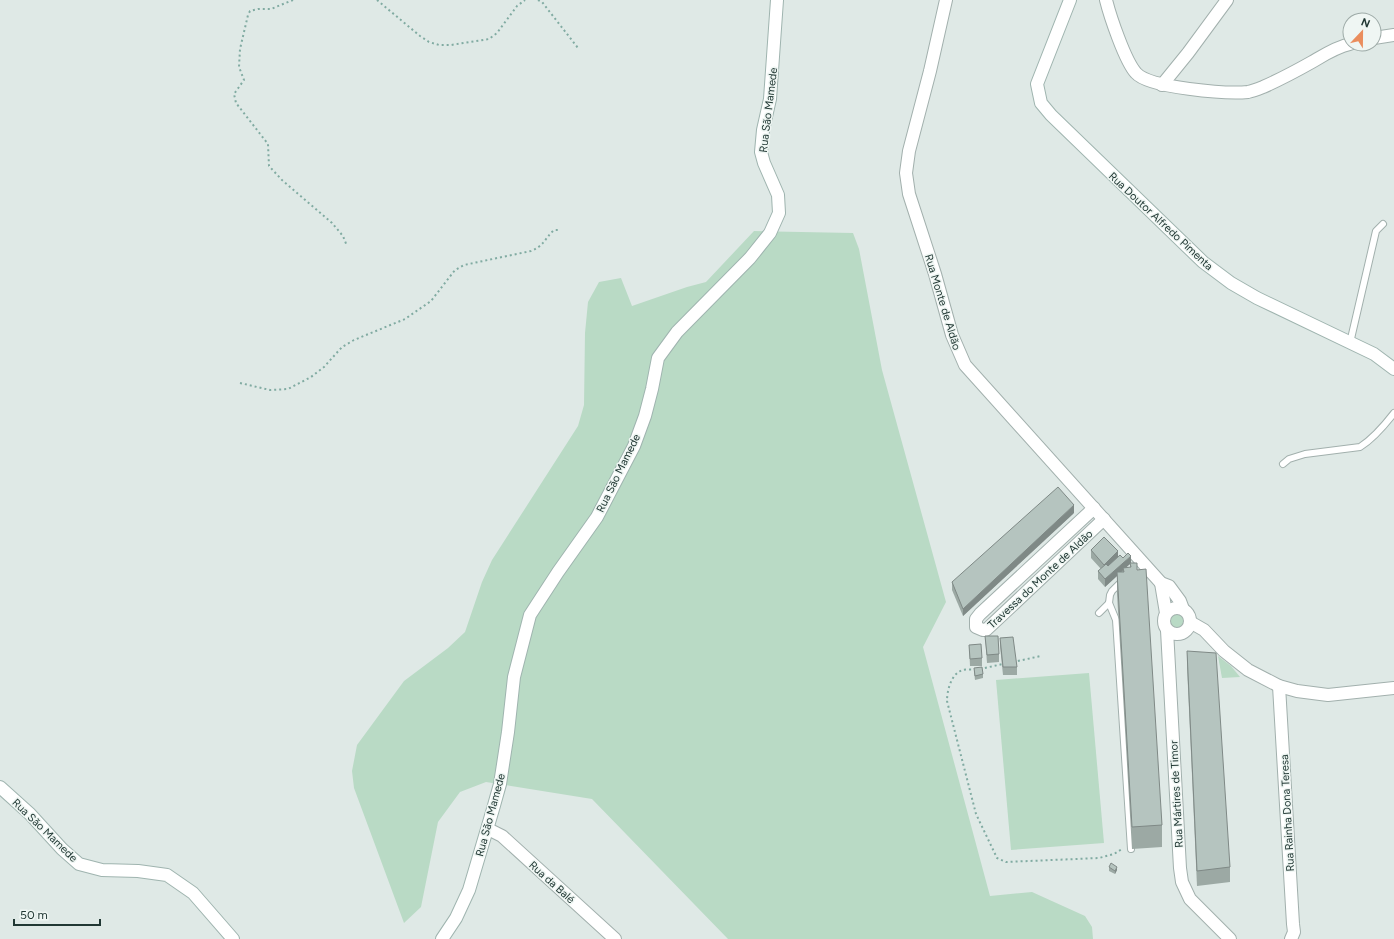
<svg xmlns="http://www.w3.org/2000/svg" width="1394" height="939" font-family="Figtree,sans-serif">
<rect width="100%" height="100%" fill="#dfe9e6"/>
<g fill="#b9dac5">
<path d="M754,231L853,233L859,249L882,370L946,602L923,647L990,896L1032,892L1085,916L1092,927L1093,939H728L592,799L486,782L460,792L438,822L421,907L404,923L354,788L352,771L357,745L404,681L448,648L465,632L482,582L492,560L578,426L584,405L585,333L588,302L599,282L621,278L632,306L687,287L706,282Z"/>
<circle cx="1177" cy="620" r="8"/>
<path d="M1218,656L1231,666L1240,677L1222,678Z"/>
<path d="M1089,673L1104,843L1011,850L996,680Z"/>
</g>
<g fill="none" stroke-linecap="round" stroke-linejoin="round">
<defs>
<g id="lane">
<path d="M1350,343L1376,231L1383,224"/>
<path d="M1283,464L1289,459L1305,454L1360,447C1374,438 1384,426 1394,413"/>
<path d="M1109,603L1116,620L1131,849"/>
<path d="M1099,613L1109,603L1110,595L1112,591L1122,581"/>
</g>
<g id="street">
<path d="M946,0L930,71L909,151L906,173L909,194L935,274L952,335L965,365L1143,563L1161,583L1169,586L1180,601L1183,609"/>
<path d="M1106,0C1110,16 1125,61 1136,73C1149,88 1227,94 1248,92C1253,91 1258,89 1263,87C1279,80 1296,71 1312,62C1324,55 1336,47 1350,44"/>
<path d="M1374,38L1394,35"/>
<path d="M1162,85L1188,53L1227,0"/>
<path d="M1094,508L980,614L976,619V627L983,630H986L1104,519"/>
<path d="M1161,583L1166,613"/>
<circle cx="1177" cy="621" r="13"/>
<path d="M1190,622L1204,630L1224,651L1248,670L1279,686L1297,691L1328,695L1394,688"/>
<path d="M1167,630L1180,868L1182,882L1190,899L1230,939"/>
<path d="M1279,686L1293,924L1294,932L1291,939"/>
<path d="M488,829L502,836L615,939"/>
</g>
<g id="secondary">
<path d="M1070,0L1037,84L1041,103L1051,115L1203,262L1231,283L1257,298L1374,354L1394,369"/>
<path d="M0,787L30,814L62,849L79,864L102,870L138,871L167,875L193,893L233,939"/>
<path d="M442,939L456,918L469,890L493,809L500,784L508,732L514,677L530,615L558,572L597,517L634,446L645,416L652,389L658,358L677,332L750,258L770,233L779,213L778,195L764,163L761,152L763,130L770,99L777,0"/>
</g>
</defs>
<use href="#lane" stroke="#a2b0ad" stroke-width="8"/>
<use href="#street" stroke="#a2b0ad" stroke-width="14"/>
<use href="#secondary" stroke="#9fb4af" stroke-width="14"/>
<g stroke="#81aba2" stroke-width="2" stroke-dasharray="2 3" stroke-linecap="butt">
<path d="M293,0L271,9H258L250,11L248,15L240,49L239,67L244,80L234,94L236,103L268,144L269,166L282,180L332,223L343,236L347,246"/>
<path d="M377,0L420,36L429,42L439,45H451L489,39L497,33L517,6L525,0"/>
<path d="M538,0L542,2L578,48"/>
<path d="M240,383L270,390L288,389L311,377L324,367L342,347L354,340L405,319L431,301L455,270L464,265L531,251C544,246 545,238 554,230H559"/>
<path d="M1013,662L1041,656"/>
<path d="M976,669C972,670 966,669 963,670C951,673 947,691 947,701L976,814L997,858L1006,862L1099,858L1114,854L1122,849"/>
<path d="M980,669L1003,664"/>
</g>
<use href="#lane" stroke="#fff" stroke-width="6"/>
<use href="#street" stroke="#fff" stroke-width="12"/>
<use href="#secondary" stroke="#fff" stroke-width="12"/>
</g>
<g fill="#9ca9a4" fill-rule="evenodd">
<path d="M1074,513L963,616L952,590V582Z"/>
<path d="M1091,550L1123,558L1131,563L1137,570L1162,825V847L1132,849L1117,594V576L1105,587L1098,579V571L1101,569L1091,558ZM1130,564V568H1125Z"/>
<path d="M985,636L999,654V662L987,663Z"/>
<path d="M1000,638L1017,667V675H1003L1000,646Z"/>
<path d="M969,645L982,658V666H970Z"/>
<path d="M1187,651L1230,867V882L1197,886L1187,666Z"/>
<path d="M974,668L983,674V678L975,680L974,671Z"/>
<path d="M1109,867L1117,870L1115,874L1109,871Z"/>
</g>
<g fill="#7f8986">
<path d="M1074,505V513L963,616V609Z"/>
<path d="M1118,551V559L1104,572V565Z"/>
<path d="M1131,556V563L1105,587V579Z"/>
<path d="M1117,867V870L1115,874V871Z"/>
</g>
<g fill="#b5c4bf" stroke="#7f8986">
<path d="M1058,487L1074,505L963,609L952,582Z"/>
<path d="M1104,537L1118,551L1104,565L1091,550Z"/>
<path d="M1128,553L1131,556L1105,579L1098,571L1106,564L1108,566L1120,555L1123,558Z"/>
<path d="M1130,563H1137V570L1146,569L1162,825L1132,827L1117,572H1124L1123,568L1131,567Z"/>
<path d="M985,636H998L999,654L987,655Z"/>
<path d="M1013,637L1017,667H1003L1000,638Z"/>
<path d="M981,644L982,658L970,659L969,645Z"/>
<path d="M1187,651L1216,653L1230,867L1197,871Z"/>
<path d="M982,667L983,674L975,676L974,668Z"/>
<path d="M1111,863L1117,867L1115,871L1109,867Z"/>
</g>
<g text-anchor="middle" stroke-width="3" stroke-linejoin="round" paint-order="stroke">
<g font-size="11" fill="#213834" stroke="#eff6f3">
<text transform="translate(768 110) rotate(-83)" y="4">Rua São Mamede</text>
<text transform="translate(1161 221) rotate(43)" y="4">Rua Doutor Alfredo Pimenta</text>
<text transform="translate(943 302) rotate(73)" y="4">Rua Monte de Aldão</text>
<text transform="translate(618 473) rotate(-64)" y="4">Rua São Mamede</text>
<text transform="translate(1040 579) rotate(-43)" y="4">Travessa do Monte de Aldão</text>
<text transform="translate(1176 794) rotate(-93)" y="4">Rua Mártires de Timor</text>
<text transform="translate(1287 813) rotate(-93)" y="4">Rua Rainha Dona Teresa</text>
<text transform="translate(490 815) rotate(-75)" y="4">Rua São Mamede</text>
<text transform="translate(45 830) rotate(44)" y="4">Rua São Mamede</text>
<text transform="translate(552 882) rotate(42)" y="4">Rua da Balé</text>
</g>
</g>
<g transform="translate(1362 32) rotate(22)"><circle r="19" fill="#eff6f3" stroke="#9daaa7"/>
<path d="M0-3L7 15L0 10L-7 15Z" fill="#ea8d5d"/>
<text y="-6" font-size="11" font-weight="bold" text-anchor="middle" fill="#213834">N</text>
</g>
<path d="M14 919v6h86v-6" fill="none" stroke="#213834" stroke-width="2"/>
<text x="20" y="919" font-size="12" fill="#213834" stroke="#eff6f3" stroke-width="3" paint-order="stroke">50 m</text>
</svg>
